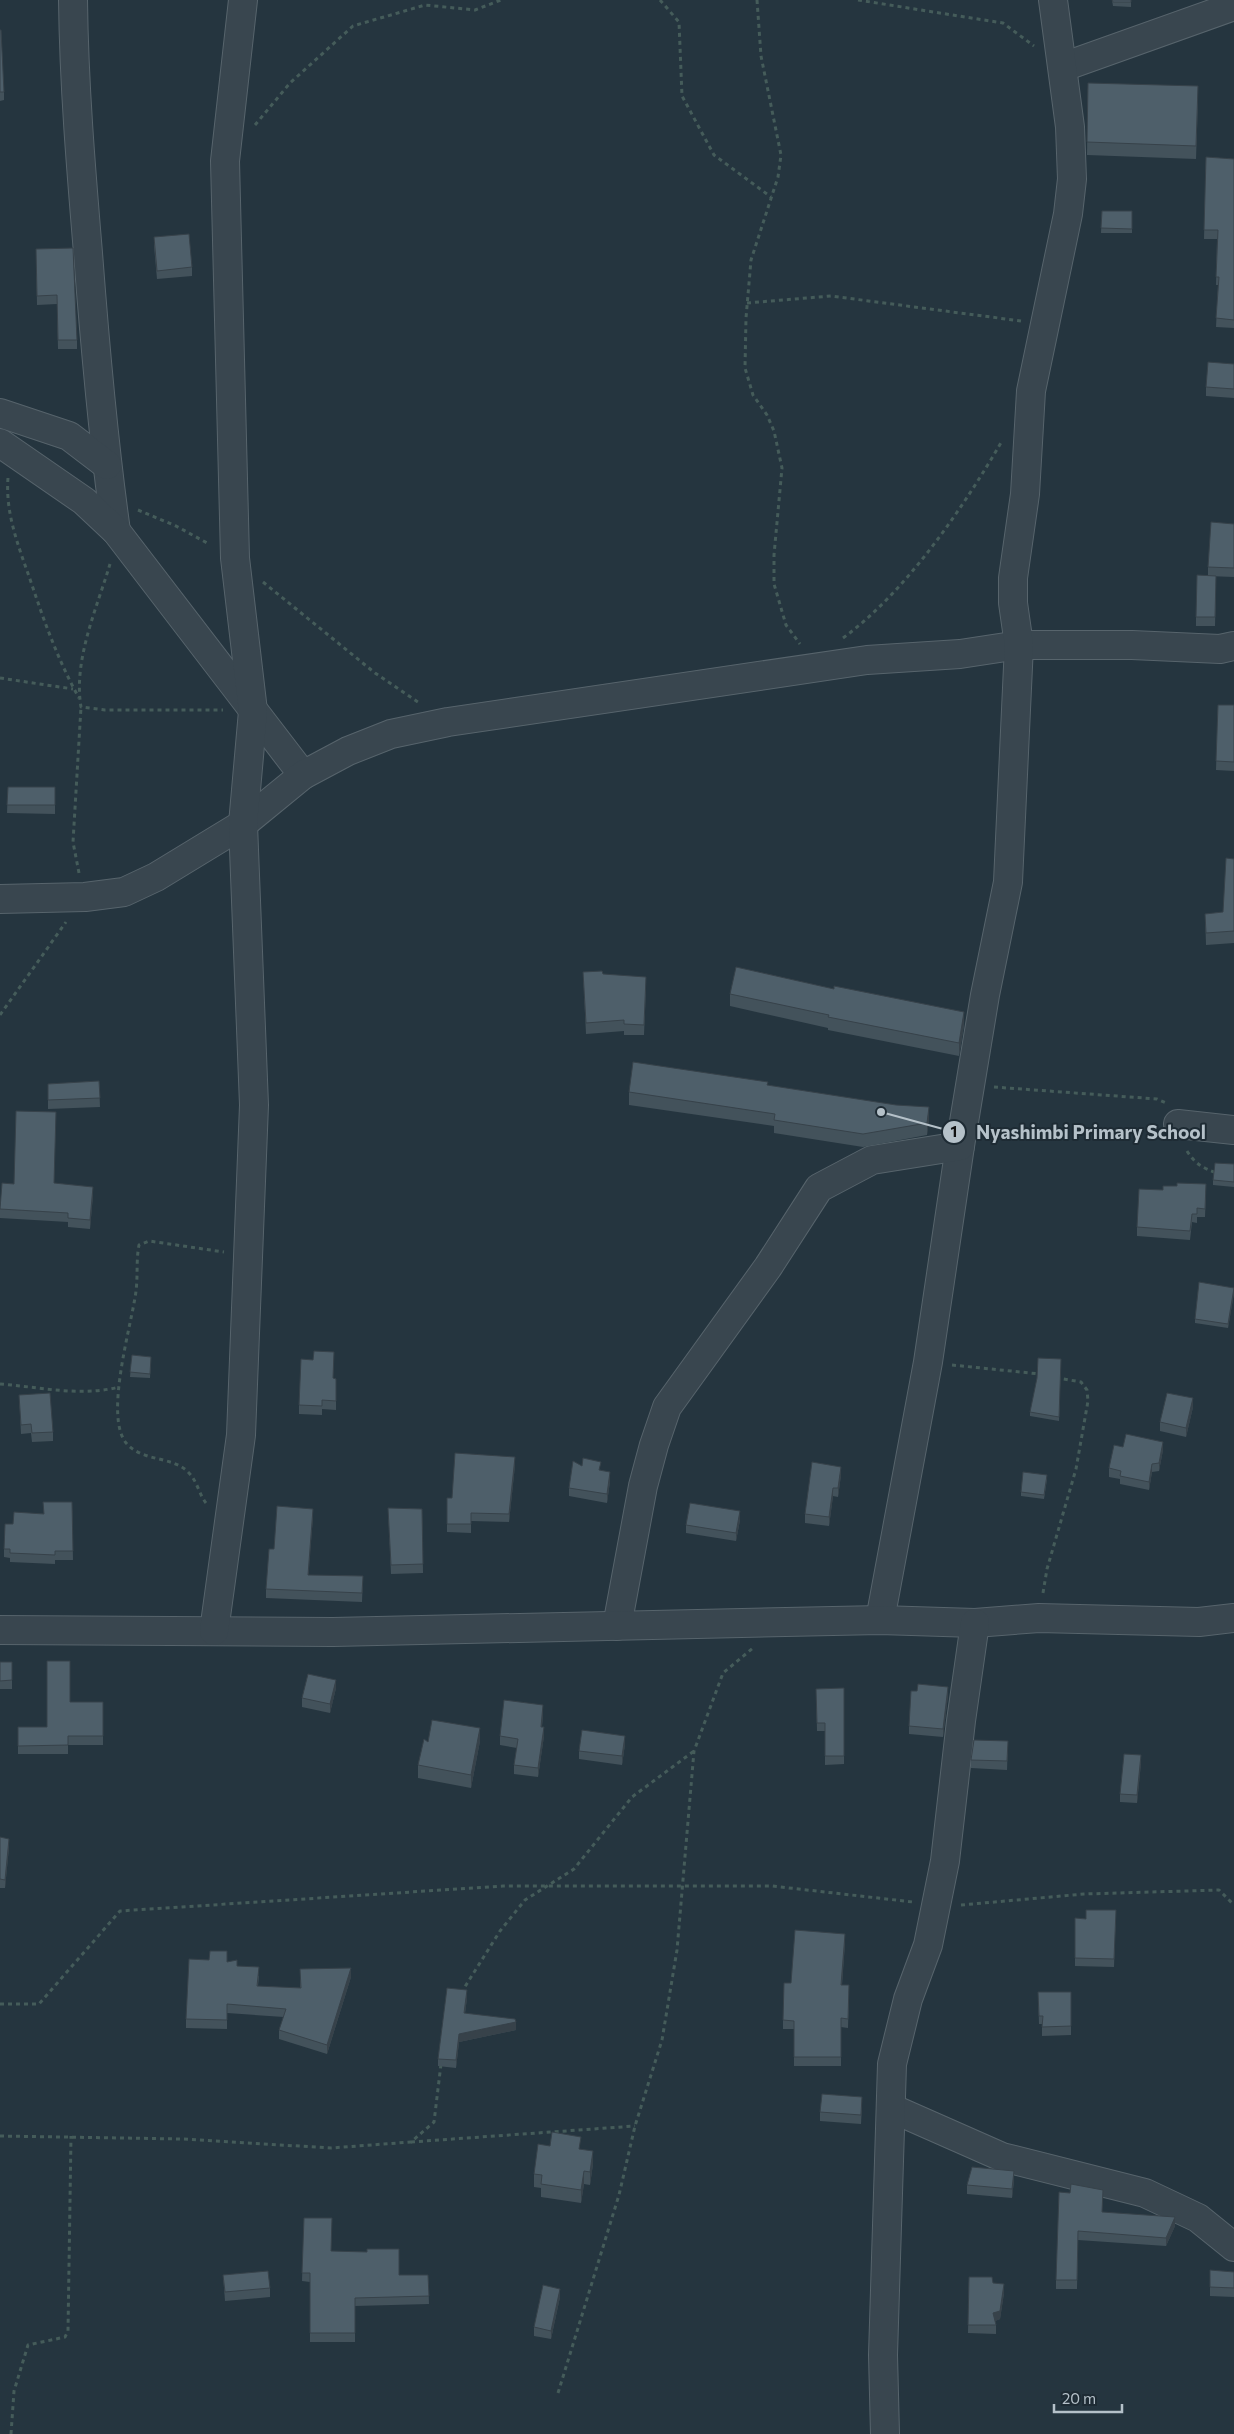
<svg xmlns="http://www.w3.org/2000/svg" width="1234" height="2434" font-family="Commissioner,sans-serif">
<rect width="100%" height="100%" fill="#25353f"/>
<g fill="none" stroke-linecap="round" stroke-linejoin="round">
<defs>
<g id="minor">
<path d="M73,0C74,85 81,169 88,253C95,346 103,439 116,531"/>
<path d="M1063,67L1234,6"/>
<path d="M0,413L69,436L107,465"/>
<path d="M0,443L84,501L116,531L303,775"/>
<path d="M0,899L85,897L124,892L156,877L243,824L303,775L348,751L391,734L448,722L867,660L960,654L1019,645H1132L1220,649L1234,646"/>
<path d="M1178,1124L1234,1130"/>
<path d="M880,1620L928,1362L960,1146L985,995L1008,882L1019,645L1013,603V578L1025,494L1031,391L1068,214L1072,179L1070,127L1053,0"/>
<path d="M617,1626L643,1486L654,1445L667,1407L768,1267L819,1188L872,1160L960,1146"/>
<path d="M0,1630L333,1632L880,1620L975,1623L1039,1618L1199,1622L1234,1618"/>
<path d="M214,1631L241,1435L254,1105L243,824L253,711L235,558L225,161L243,0"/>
<path d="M891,2108L1002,2157L1145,2193L1198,2218L1234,2247"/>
<path d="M885,2434L883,2355L892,2064L908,1999L928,1945L945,1861L961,1721L975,1623"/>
</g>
</defs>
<use href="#minor" stroke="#57646c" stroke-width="30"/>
<g stroke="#455c5a" stroke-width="3" stroke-dasharray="4 4" stroke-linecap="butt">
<path d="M660,0L679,22L682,96L714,155L771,197"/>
<path d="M757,0L761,56L781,155L778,177L751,260L746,318L745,368L753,395L767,415L774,431L782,468L774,555V584L786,625L800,644"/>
<path d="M858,0L1003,23L1034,46"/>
<path d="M255,125L290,83L353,26L425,5L475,10L501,0"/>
<path d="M747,303L831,296L1021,321"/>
<path d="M8,478C5,515 20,550 32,585C45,624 59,662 79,698"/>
<path d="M138,510L176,526L209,544"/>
<path d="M110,564C97,608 73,660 81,707L105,710H223"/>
<path d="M263,582L375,673L418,702"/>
<path d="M843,638C906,592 963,508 1002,441"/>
<path d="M0,678L73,689"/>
<path d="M79,873L73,842L81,707"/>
<path d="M0,1015L66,922"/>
<path d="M994,1087L1157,1099L1166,1103"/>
<path d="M1187,1151C1195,1164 1203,1168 1217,1173"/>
<path d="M952,1365L1040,1374"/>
<path d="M0,1384C40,1387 80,1397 119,1387"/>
<path d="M206,1503C199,1494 197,1481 189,1473C174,1456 143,1462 127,1444C103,1418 132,1324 136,1291C138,1275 136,1260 139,1245L149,1241L224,1252"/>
<path d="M1043,1593L1047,1569L1076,1469L1088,1401L1087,1390L1081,1382L1058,1378"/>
<path d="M961,1905L1084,1894L1219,1890L1234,1905"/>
<path d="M461,1993L500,1931L525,1900L574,1869L632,1797L694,1751"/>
<path d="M0,2004H39L120,1911L503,1886H772L913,1902"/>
<path d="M0,2136L182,2139L331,2148L411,2142L434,2122L441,2064"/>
<path d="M411,2142L635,2126"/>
<path d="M558,2393L619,2195L635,2126L662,2040L677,1950L694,1751L723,1673L753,1648"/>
<path d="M11,2434L14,2391L28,2345L65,2337L68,2331L71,2136"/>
</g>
<use href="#minor" stroke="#39464f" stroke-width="28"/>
</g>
<g fill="#43525b">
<path d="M1112,0H1131V7L1113,6Z"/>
<path d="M0,30L4,92V100L0,101Z"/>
<path d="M1088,83L1198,99L1196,159L1087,155Z"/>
<path d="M1206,157L1234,159V328L1216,327L1218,285H1216L1217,239H1204Z"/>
<path d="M1102,211H1132V233H1101Z"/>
<path d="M154,237L192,267V276L157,279L154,246Z"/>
<path d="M36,249L77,340V349H58L57,304L37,305Z"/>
<path d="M1234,364V398L1206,396V387Z"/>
<path d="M1234,524V577L1208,576V567Z"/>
<path d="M1216,585L1215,626H1196V617Z"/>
<path d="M1218,705H1234V771L1216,770Z"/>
<path d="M8,787H55V814L7,813Z"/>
<path d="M1234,859V943L1206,945L1205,914L1223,912Z"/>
<path d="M583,972L603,974L646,987L644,1035H624V1031L586,1034Z"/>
<path d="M730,994L964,1025L959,1056L828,1030V1028L730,1006Z"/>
<path d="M99,1081L100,1107L48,1109V1084Z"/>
<path d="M768,1085L929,1120L927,1135L863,1147L774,1133V1126L629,1105V1092Z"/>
<path d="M1234,1164V1187L1213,1185V1180Z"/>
<path d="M54,1183L93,1195L90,1229L68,1227V1222L0,1218V1207L14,1184Z"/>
<path d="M1206,1193L1205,1217H1197V1223L1192,1222L1190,1240L1137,1236V1227Z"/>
<path d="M1234,1293L1228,1328L1195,1323V1319Z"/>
<path d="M132,1355L151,1357L150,1378L130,1377Z"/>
<path d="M1061,1359L1059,1421L1030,1416V1412Z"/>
<path d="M334,1378L336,1379V1410L322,1409V1415L299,1414V1405Z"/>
<path d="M19,1395L53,1432V1441L32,1442L31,1433L21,1434Z"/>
<path d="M1193,1407L1186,1437L1160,1431V1422Z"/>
<path d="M1123,1447L1163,1450L1159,1471L1152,1472L1149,1490L1120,1484V1479L1109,1477V1468Z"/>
<path d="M515,1465L509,1522L471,1521V1533L447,1532V1498H452Z"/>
<path d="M582,1466L601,1470L610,1481L607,1503L569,1496V1488Z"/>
<path d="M841,1475L838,1497L833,1496L829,1526L805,1523V1514Z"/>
<path d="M1047,1479L1044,1499L1021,1496V1492Z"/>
<path d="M72,1502L73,1560H55V1564L10,1562V1558L4,1557V1549L13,1524L43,1514Z"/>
<path d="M388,1508L422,1509L423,1573L391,1574Z"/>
<path d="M313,1517L308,1575L363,1576L362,1602L266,1598V1589L274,1549Z"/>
<path d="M740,1520L736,1541L686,1533V1525Z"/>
<rect x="0" y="1662" width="12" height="27"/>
<path d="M336,1688L330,1713L302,1707V1698Z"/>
<path d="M844,1688V1764L825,1765V1731H817L816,1689Z"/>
<path d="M948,1695L943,1737L909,1734V1726Z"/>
<path d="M70,1702H103V1745H68V1754H18V1727H47Z"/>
<path d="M543,1714L542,1727L544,1736L538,1777L514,1774V1765L517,1748L500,1745V1736Z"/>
<path d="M480,1741L471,1788L418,1778V1765L428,1742Z"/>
<path d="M1008,1741L1007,1770L971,1768V1760Z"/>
<path d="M625,1744L622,1765L579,1759V1751Z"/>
<path d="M1141,1763L1137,1803L1120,1802V1794Z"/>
<path d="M0,1837L9,1847L5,1888H0Z"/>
<path d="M1116,1910L1114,1967L1075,1966V1918L1086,1919Z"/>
<path d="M845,1943L842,1985L849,1994L848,2028L841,2027V2066H794V2029H783V2020L791,1983Z"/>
<path d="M227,1962L259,1976L258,1986L300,1988V1969L351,1977L327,2054L279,2039V2030L284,2017L227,2013V2029L186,2028V2019Z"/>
<path d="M1038,1992H1071V2035L1042,2036V2024H1039Z"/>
<path d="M467,1998L465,2013L516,2030L459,2042L456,2068L438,2066V2059Z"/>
<path d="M862,2105L861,2124L820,2121V2112Z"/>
<path d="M581,2150L593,2164L590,2185L584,2184L581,2203L541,2197V2188L534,2187V2174Z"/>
<path d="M1014,2180L1012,2198L967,2194V2185Z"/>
<path d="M1070,2193L1103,2212L1175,2226L1166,2246L1078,2240L1077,2289H1056V2280Z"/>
<path d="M304,2218L331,2251L399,2275H428L429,2304L355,2306V2342H310V2282L302,2281Z"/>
<path d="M1234,2272V2297L1210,2296V2287Z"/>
<path d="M223,2275L270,2288V2297L225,2301Z"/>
<path d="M969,2277L993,2283L1004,2293L1000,2319L995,2321L996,2325V2334L968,2333Z"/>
<path d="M560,2297L551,2339L534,2336V2327Z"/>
</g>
<g fill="#37424a">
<path d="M964,1012V1025L959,1056V1043Z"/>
<path d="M929,1107V1120L927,1135V1123Z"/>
<path d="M93,1187V1195L90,1229V1220Z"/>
<path d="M1234,1288V1293L1228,1328V1324Z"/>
<path d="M1193,1398V1407L1186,1437V1428Z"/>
<path d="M1163,1442V1450L1159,1471V1463Z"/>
<path d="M515,1457V1465L509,1522V1514Z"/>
<path d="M1152,1464V1472L1149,1490V1482Z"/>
<path d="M841,1467V1475L838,1497V1488Z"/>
<path d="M610,1472V1481L607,1503V1494Z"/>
<path d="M833,1488V1496L829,1526V1517Z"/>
<path d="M313,1509V1517L308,1584V1575Z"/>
<path d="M740,1511V1520L736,1541V1533Z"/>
<path d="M336,1680V1688L330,1713V1704Z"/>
<path d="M948,1687V1695L943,1737V1729Z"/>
<path d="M543,1705V1714L541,1735V1727Z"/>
<path d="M544,1727V1736L538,1777V1768Z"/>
<path d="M480,1728V1741L471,1788V1775Z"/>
<path d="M625,1736V1744L622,1765V1756Z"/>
<path d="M1141,1755V1763L1137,1803V1795Z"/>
<path d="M9,1839V1847L5,1888V1880Z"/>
<path d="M845,1934V1943L841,1993V1985Z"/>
<path d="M351,1968V1977L327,2054V2045Z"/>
<path d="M467,1990V1998L464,2021V2013Z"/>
<path d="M516,2022V2030L459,2042L456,2068V2060L459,2034Z"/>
<path d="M593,2151V2164L590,2185V2172Z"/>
<path d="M584,2171V2184L581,2203V2190Z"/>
<path d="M1014,2171V2180L1012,2198V2189Z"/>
<path d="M1175,2217V2226L1166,2246V2238Z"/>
<path d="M1004,2284V2293L1000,2319L993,2322V2313Z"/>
<path d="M560,2289V2297L551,2339V2331Z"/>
</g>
<g fill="#4e5f6a" stroke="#37424a">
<path d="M1112,0H1131V2H1113Z"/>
<path d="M0,30H1L4,92H0Z"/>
<path d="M1088,83L1198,86L1196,146L1087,142Z"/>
<path d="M1206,157L1234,159V320L1216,318L1219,277H1216L1218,230H1204Z"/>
<path d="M1102,211H1132V229L1101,228Z"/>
<path d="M189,234L192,267L157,271L154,237Z"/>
<path d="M73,248L77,340H58L57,295L37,296L36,249Z"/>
<path d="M1208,362L1234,364V389L1206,387Z"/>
<path d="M1211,522L1234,524V568L1208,567Z"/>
<path d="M1197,575L1216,576L1215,617H1196Z"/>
<path d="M1218,705H1234V762L1216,761Z"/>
<path d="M8,787H55V805H7Z"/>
<path d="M1226,858L1234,859V931L1206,933L1205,914L1223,912Z"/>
<path d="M736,967L834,989V986L964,1012L959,1043L828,1017L829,1015L730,994Z"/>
<path d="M602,971L603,974L646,977L644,1025L624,1024V1020L586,1023L583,972Z"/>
<path d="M633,1062L768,1082L767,1085L896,1105L929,1107L927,1123L863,1134L774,1120L775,1114L629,1092Z"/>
<path d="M99,1081L100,1098L48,1100V1084Z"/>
<path d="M16,1111L56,1112L54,1183L93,1187L90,1220L68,1218V1213L0,1209L2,1183L14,1184Z"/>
<path d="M1215,1163L1234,1164V1182L1213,1180Z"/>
<path d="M1177,1183L1206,1184L1205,1209L1197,1208V1214H1192L1190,1231L1137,1227L1139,1189L1163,1190V1186H1177Z"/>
<path d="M1199,1282L1234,1288L1228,1324L1195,1319Z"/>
<path d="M314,1351L334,1352L333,1378L336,1379V1401L322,1400V1406L299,1405L301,1359L313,1360Z"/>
<path d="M132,1355L151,1357L150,1374L130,1372Z"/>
<path d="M1038,1358L1061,1359L1059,1417L1030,1412L1037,1378Z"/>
<path d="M50,1393L53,1432L32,1433L31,1424L21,1425L19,1395Z"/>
<path d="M1167,1393L1193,1398L1186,1428L1160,1422Z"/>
<path d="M1126,1434L1163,1442L1159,1463L1152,1464L1149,1482L1120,1476L1121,1471L1109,1468L1114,1445L1123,1447Z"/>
<path d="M455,1453L515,1457L509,1514L471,1513V1524H447V1498H452Z"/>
<path d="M583,1458L601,1462L599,1470L610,1472L607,1494L569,1488L573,1461L582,1466Z"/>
<path d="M812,1462L841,1467L838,1488H833L829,1517L805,1514Z"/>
<path d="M1023,1472L1047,1475L1044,1495L1021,1492Z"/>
<path d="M43,1502H72L73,1551H55V1555L10,1553V1549H4L5,1524H13L14,1512L44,1514Z"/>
<path d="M690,1503L740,1511L736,1533L686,1525Z"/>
<path d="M277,1506L313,1509L308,1575L363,1576L362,1593L266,1589L269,1549H274Z"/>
<path d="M388,1508L422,1509L423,1564L391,1565Z"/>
<path d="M47,1661H70V1702H103V1736H68V1745L18,1746V1727H47Z"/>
<path d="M0,1662H12V1680L0,1681Z"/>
<path d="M308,1674L336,1680L330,1704L302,1698Z"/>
<path d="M918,1684L948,1687L943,1729L909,1726L911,1691H917Z"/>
<path d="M844,1688V1756H825V1723H817L816,1689Z"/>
<path d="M504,1700L543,1705L541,1727H544L538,1768L514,1765L518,1739L500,1736Z"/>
<path d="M432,1720L480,1728L471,1775L418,1765L424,1739L428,1742Z"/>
<path d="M582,1730L625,1736L622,1756L579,1751Z"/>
<path d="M974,1740L1008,1741L1007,1761L971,1760Z"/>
<path d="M1124,1754L1141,1755L1137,1795L1120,1794Z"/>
<path d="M0,1837L9,1839L5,1880L0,1879Z"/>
<path d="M1086,1910H1116L1114,1959L1075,1958V1918L1086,1919Z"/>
<path d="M795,1930L845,1934L841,1985H849L848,2019L841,2018V2057H794V2021L783,2020L784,1983H791Z"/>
<path d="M210,1951H227V1962L237,1960V1966L259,1967L257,1986L301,1988L300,1969L351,1968L327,2045L279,2030L286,2009L227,2004V2020L186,2019L189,1959L209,1960Z"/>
<path d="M447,1988L467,1990L464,2013L515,2019L516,2022L459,2034L456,2060L438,2059Z"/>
<path d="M1038,1992H1071V2026L1042,2027L1043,2016H1039Z"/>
<path d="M822,2094L862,2097L861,2115L820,2112Z"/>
<path d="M552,2132L581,2137L579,2149L593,2151L590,2172L584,2171L581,2190L541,2184L542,2175L534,2174L538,2144L550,2146Z"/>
<path d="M972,2167L1014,2171L1012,2189L967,2185Z"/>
<path d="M1071,2184L1103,2190L1102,2212L1175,2217L1166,2238L1078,2231L1077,2280H1056L1059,2192L1070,2193Z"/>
<path d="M304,2218H332L331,2251L367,2252V2249H399V2275H428L429,2296L355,2298V2333H310V2273H302Z"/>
<path d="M1210,2270L1234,2272V2288L1210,2287Z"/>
<path d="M268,2271L270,2288L225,2292L223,2275Z"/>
<path d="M969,2277H992L993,2283L1004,2284L1000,2311L993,2313L996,2325H968Z"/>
<path d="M543,2285L560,2289L551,2331L534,2327Z"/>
</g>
<path fill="none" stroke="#b5c1c9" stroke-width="2" d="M881 1112L954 1132"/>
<g fill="#b5c1c9" stroke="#1e2b34" stroke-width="2">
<circle cx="881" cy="1112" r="5"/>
<circle cx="954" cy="1132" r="12"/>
</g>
<g font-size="15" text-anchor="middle" font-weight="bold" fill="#111">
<text x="954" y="1137">1</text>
</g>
<g font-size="19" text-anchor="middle" font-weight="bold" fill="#b5c1c9" stroke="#1e2b34" stroke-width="4" stroke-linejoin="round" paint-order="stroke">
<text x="1091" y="1139">Nyashimbi Primary School</text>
</g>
<path d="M1054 2404v8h68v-8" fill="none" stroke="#b5c1c9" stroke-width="2.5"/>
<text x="1062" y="2404" font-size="15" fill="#b5c1c9" stroke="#1e2b34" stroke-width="4" paint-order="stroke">20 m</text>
</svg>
